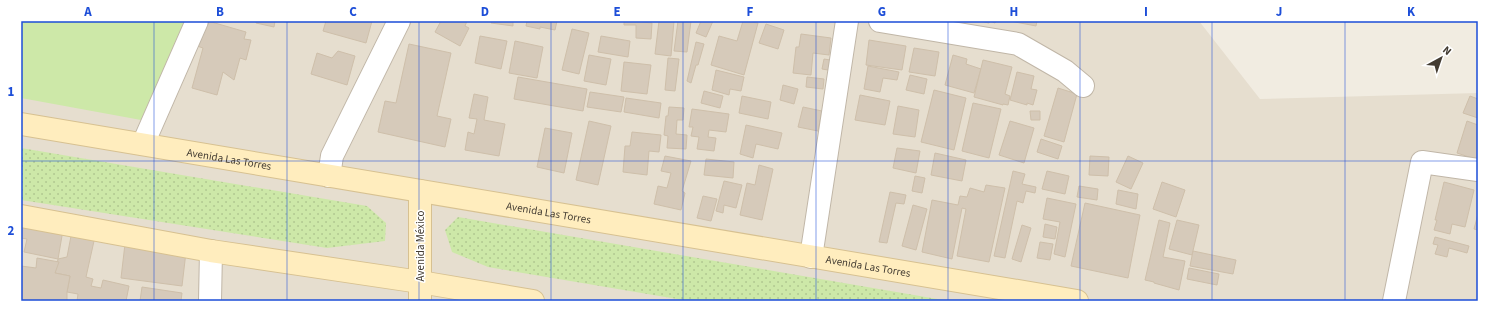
<svg xmlns="http://www.w3.org/2000/svg" width="1499" height="322" font-family="'Source Sans 3',sans-serif">
<defs>
<pattern id="grass-dots" width="8" height="8" patternUnits="userSpaceOnUse"><rect width="8" height="8" fill="#cde8a8"/><path d="M2 2h.1M6 6h.1" fill="none" stroke="#b1c891" stroke-width="1.8" stroke-linecap="round"/></pattern>
</defs>
<rect width="100%" height="100%" fill="#f1ece1"/>
<path fill="#e6decf" d="M21,21H1199L1260,99L1478,93V301H21Z"/>
<g fill="url(#grass-dots)">
<path d="M21,148L367,206L386,223L385,241L327,248L21,200Z"/>
<path d="M458,217L949,301H689L488,267L452,252L445,230Z"/>
</g>
<path fill="#cde8a8" d="M21,21H189L152,122L21,98Z"/>
<g fill="#d6caba" stroke="#cebfaa">
<path d="M203,21H208L246,32L244,39L251,40L246,60L240,58L234,80L223,72L217,95L192,88L203,48L197,46Z"/>
<path d="M256,21H275L274,27L256,23Z"/>
<path d="M326,21H372L366,43L323,31Z"/>
<path d="M441,21H467L465,26L469,28L460,46L435,32Z"/>
<path d="M492,21H513V26L491,23Z"/>
<path d="M527,21H557L555,30L540,27V29L526,26Z"/>
<path d="M624,21H642V22L652,23L651,39L636,38V25H624Z"/>
<path d="M659,21H674L671,56L655,54Z"/>
<path d="M678,21H691L687,52L674,51Z"/>
<path d="M701,21H713L706,37L696,33Z"/>
<path d="M743,21L758,23L744,75L711,65L719,36L737,41Z"/>
<path d="M979,21H996L995,23L990,21L989,23Z"/>
<path d="M1010,21H1037L1036,26Z"/>
<path d="M766,24L784,30L778,49L759,43Z"/>
<path d="M572,29L589,33L579,74L562,70Z"/>
<path d="M801,34L831,38L829,55L813,53L811,75L793,73L796,47H799Z"/>
<path d="M480,36L507,41L501,69L475,63Z"/>
<path d="M601,36L630,41L628,57L598,52Z"/>
<path d="M869,40L906,46L902,70L866,65Z"/>
<path d="M515,41L543,47L537,78L509,73Z"/>
<path d="M696,42L704,44L698,65H696L691,83L687,81Z"/>
<path d="M409,44L451,53L437,116L451,119L445,147L378,132L385,101L396,103Z"/>
<path d="M914,48L939,52L935,76L909,72Z"/>
<path d="M338,51L355,56L347,85L311,74L317,53L332,58Z"/>
<path d="M589,55L611,59L606,85L584,81Z"/>
<path d="M953,55L967,59L966,64L981,69L974,93L945,85Z"/>
<path d="M668,58L679,59L675,91L665,90Z"/>
<path d="M824,59L836,61L834,71L822,69Z"/>
<path d="M983,60L1012,67L1005,94L1010,96L1008,105L1003,104V105L974,97Z"/>
<path d="M624,62L651,65L647,94L621,91Z"/>
<path d="M868,66L899,72L897,80L883,78L880,92L864,89Z"/>
<path d="M716,70L744,77L741,91L730,89L729,95L712,90Z"/>
<path d="M1017,72L1034,76L1031,89L1037,90L1033,105L1027,103V105L1010,100Z"/>
<path d="M910,75L927,79L924,94L906,90Z"/>
<path d="M518,77L587,89L583,111L514,99Z"/>
<path d="M807,77L824,79L823,89L806,87Z"/>
<path d="M783,85L798,89L794,104L780,100Z"/>
<path d="M1058,88L1077,94L1064,142L1044,136Z"/>
<path d="M934,90L966,98L954,150L921,142Z"/>
<path d="M704,91L723,96L720,108L701,103Z"/>
<path d="M590,92L624,97L621,112L587,107Z"/>
<path d="M474,94L488,97L484,120L505,124L499,156L465,150L468,132L474,134L477,119L469,118Z"/>
<path d="M860,95L890,101L885,125L855,120Z"/>
<path d="M742,96L771,102L768,119L739,113Z"/>
<path d="M1470,96L1478,99V118L1463,113Z"/>
<path d="M626,98L661,103L659,118L624,112Z"/>
<path d="M973,103L1001,109L989,158L962,151Z"/>
<path d="M898,106L919,110L915,137L893,134Z"/>
<path d="M669,107L684,108L683,120H677L676,134L687,135L686,149L667,148L668,136L664,135L666,116H668Z"/>
<path d="M803,107L822,111L818,131L798,127Z"/>
<path d="M692,109L729,114L726,132L709,130L708,137L716,138L714,151L697,149L699,137L691,136L693,127H689Z"/>
<path d="M1030,111H1040V120H1031Z"/>
<path d="M589,121L611,126L598,185L576,180Z"/>
<path d="M1010,121L1034,128L1024,163L999,155Z"/>
<path d="M1467,121L1478,125V160L1457,153Z"/>
<path d="M746,125L782,133L778,149L756,144L753,158L740,154Z"/>
<path d="M545,128L572,133L564,173L537,167Z"/>
<path d="M632,132L661,135L659,152L649,151L647,175L623,172L625,146H630Z"/>
<path d="M1041,139L1062,146L1058,159L1037,152Z"/>
<path d="M897,148L920,151L916,173L893,168Z"/>
<path d="M935,153L966,160L962,181L931,175Z"/>
<path d="M665,156L691,161L682,191L685,193L681,210L654,204L658,186L667,188L671,173L661,171Z"/>
<path d="M1090,156L1109,157L1108,176L1089,175Z"/>
<path d="M1128,156L1143,163L1131,189L1116,182Z"/>
<path d="M706,159L734,162L733,178L704,175Z"/>
<path d="M759,165L773,169L762,220L740,215L747,183L755,185Z"/>
<path d="M1013,171L1025,174L1022,184L1036,187L1035,193L1026,191L1023,203L1017,201L1005,258L994,256Z"/>
<path d="M1047,171L1069,176L1065,194L1042,189Z"/>
<path d="M915,176L925,178L922,193L912,191Z"/>
<path d="M724,181L742,185L736,208L724,205L723,213L716,211Z"/>
<path d="M1162,182L1185,190L1176,217L1153,209Z"/>
<path d="M1444,182L1474,190L1465,227L1452,224L1450,234L1434,230L1437,220H1435Z"/>
<path d="M986,185L1005,188L989,262L957,256L966,209L962,208L952,259L922,252L932,200L958,205L960,196L967,197L970,188L984,192Z"/>
<path d="M1079,186L1098,189L1097,200L1077,197Z"/>
<path d="M1118,190L1138,194L1136,209L1116,204Z"/>
<path d="M890,192L906,195L904,204L896,203L887,243L879,242Z"/>
<path d="M703,196L717,199L711,221L697,218Z"/>
<path d="M1047,198L1076,204L1065,257L1054,254L1060,222L1043,219Z"/>
<path d="M1085,203L1140,215L1128,278L1071,266Z"/>
<path d="M913,205L927,209L916,250L902,246Z"/>
<path d="M1478,214V230L1474,229Z"/>
<path d="M1159,220L1170,223L1163,257L1185,261L1179,290L1154,283V282L1145,280Z"/>
<path d="M1177,220L1199,225L1192,255L1169,249Z"/>
<path d="M21,222L63,230L58,259L24,252L27,239L21,238Z"/>
<path d="M1045,224L1057,227L1055,239L1043,237Z"/>
<path d="M1022,225L1031,228L1021,262L1012,259Z"/>
<path d="M71,236L94,241L86,277L93,279L91,286L101,288L103,280L129,286L126,301H77L78,294L67,292L70,276L55,273L58,259L67,257Z"/>
<path d="M1435,237L1469,246L1467,253L1449,248L1447,257L1435,254L1438,245L1433,244Z"/>
<path d="M1040,242L1053,244L1050,260L1037,258Z"/>
<path d="M125,244L186,252L182,286L121,278Z"/>
<path d="M1193,251L1236,260L1233,274L1190,266Z"/>
<path d="M37,258L59,262L55,273L70,276L67,292V301H21V266L36,268Z"/>
<path d="M1189,268L1219,274L1217,285L1187,279Z"/>
<path d="M142,287L182,293L181,301H140Z"/>
</g>
<g fill="none" stroke-linecap="round" stroke-linejoin="round">
<defs>
<g id="street">
<path d="M880,21L1018,44L1065,71L1083,86"/>
<path d="M143,144L197,21"/>
<path d="M329,176L332,156L399,21"/>
<path d="M811,257L847,21"/>
<path d="M210,301L211,251"/>
<path d="M1394,301L1422,162L1478,170"/>
</g>
<g id="secondary">
<path id="s1" d="M21,124L1077,301"/>
<path d="M21,216L211,251L420,282L533,301"/>
<path d="M420,301V191"/>
</g>
</defs>
<use href="#street" stroke="#c0b6a7" stroke-width="24"/>
<use href="#secondary" stroke="#d7c191" stroke-width="24"/>
<use href="#street" stroke="#fff" stroke-width="22"/>
<use href="#secondary" stroke="#ffedbe" stroke-width="22"/>
</g>
<path fill="none" stroke="#1d4ed8" stroke-width="1" stroke-opacity="0.55" d="M154,21V301M287,21V301M419,21V301M551,21V301M683,21V301M816,21V301M948,21V301M1080,21V301M1212,21V301M1345,21V301M21,161H1478"/>
<g text-anchor="middle" stroke-width="3" stroke-linejoin="round" paint-order="stroke">
<g font-size="11" fill="#433c32" stroke="#fff">
<text dy="4" stroke="none"><textPath href="#s1" startOffset="211">Avenida Las Torres</textPath></text>
<text dy="4" stroke="none"><textPath href="#s1" startOffset="535">Avenida Las Torres</textPath></text>
<text transform="translate(420 246) rotate(-90)" y="4">Avenida México</text>
<text dy="4" stroke="none"><textPath href="#s1" startOffset="859">Avenida Las Torres</textPath></text>
</g>
</g>
<rect width="1499" height="322" fill="none" stroke="#ffffff" stroke-width="44"/>
<g transform="translate(1441 58) rotate(40)" stroke="#ffffff" stroke-width="3" paint-order="stroke">
<path d="M0-3L7 15L0 10L-7 15Z" fill="#433c32"/>
<text y="-6" font-size="11" font-weight="bold" text-anchor="middle" fill="#433c32">N</text>
</g>
<rect x="22" y="22" width="1455" height="278" fill="none" stroke="#1d4ed8" stroke-width="1.5"/>
<g font-size="13" text-anchor="middle" font-weight="bold" fill="#1d4ed8">
<text x="88" y="16">A</text>
<text x="220" y="16">B</text>
<text x="353" y="16">C</text>
<text x="485" y="16">D</text>
<text x="617" y="16">E</text>
<text x="750" y="16">F</text>
<text x="882" y="16">G</text>
<text x="1014" y="16">H</text>
<text x="1146" y="16">I</text>
<text x="1279" y="16">J</text>
<text x="1411" y="16">K</text>
<text x="11" y="96">1</text>
<text x="11" y="235">2</text>
</g>
</svg>
